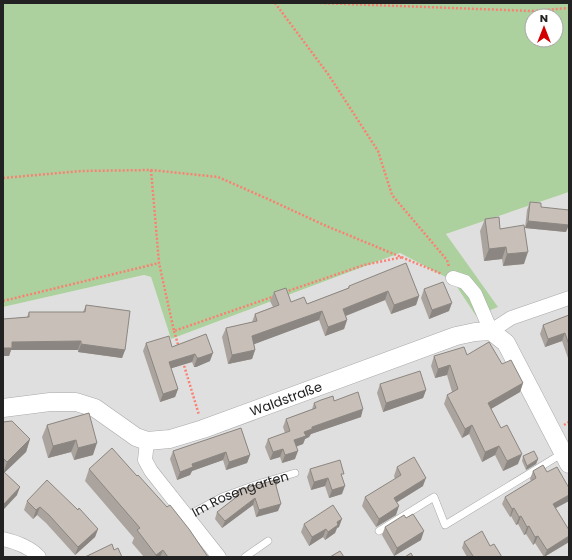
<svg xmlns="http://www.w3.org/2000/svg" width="572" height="560" font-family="Poppins,sans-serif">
<rect width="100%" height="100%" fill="#f2efe9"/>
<path fill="#e0dfdf" d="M569,192V557H3V307L144,275L151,277L171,339L400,253L453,281L476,316L497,307L446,234Z"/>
<path fill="#add19e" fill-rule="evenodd" d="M3,3H569V192L446,234L498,307L476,316L453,281L400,253L171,339L151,277L144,275L3,307ZM532,16H556V40H532Z"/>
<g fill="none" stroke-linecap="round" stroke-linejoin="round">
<defs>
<g id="service">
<path id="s1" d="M187,516L222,497L261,483L295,473"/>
<path d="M379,531L434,497L445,525L563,453"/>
<path d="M245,557L268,541"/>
</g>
<g id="minor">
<path d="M453,278L465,282L475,294L491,331L511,318L569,298"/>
<path d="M147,441L145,460L151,471L219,557"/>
<path d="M3,539C16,542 30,547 39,557"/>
</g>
<g id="tertiary">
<path id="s2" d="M3,408L50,402H76L95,408L136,437L147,441L170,439L203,429L456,336L475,332L491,331L506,343L569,464"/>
</g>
</defs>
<use href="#service" stroke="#a9a9a9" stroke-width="8"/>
<use href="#minor" stroke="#a9a9a9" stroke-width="15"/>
<use href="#tertiary" stroke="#a9a9a9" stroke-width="19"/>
<g stroke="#fa8072" stroke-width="2.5" stroke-dasharray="2 2" stroke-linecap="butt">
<path d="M275,3L328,74L378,151L392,195L447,260L449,267"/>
<path d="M320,3L532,11L569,8"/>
<path d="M151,170L159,263L174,331L275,296"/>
<path d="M3,178L81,171L151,170L218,177L270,200L324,225L442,274"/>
<path d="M285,292L364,265L403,257"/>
<path d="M3,301L159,263"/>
<path d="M174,331L179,348"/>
<path d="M183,362L199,415"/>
<path d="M564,425L569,422"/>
</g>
<use href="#service" stroke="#fff" stroke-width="7"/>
<use href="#minor" stroke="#fff" stroke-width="14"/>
<use href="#tertiary" stroke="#fff" stroke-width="18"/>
</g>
<g fill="#aba49e">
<path d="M530,202L541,207L566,232L525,228L527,210Z"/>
<path d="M485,219L500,229L524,264L503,266L502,259L484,261L480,231Z"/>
<path d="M349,286L419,296L416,305L391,314L385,300L346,316L347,320L344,329L325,336L319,320L254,344L255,350L252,359L228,364L222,337L226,328L252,322L255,314L273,307L270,301L274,292L291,302L307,304L348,288Z"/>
<path d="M424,289L449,311L429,319L421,298Z"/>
<path d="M86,305L125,350L122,358L78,352V350H11L9,356H3V319L27,317L29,312H83Z"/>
<path d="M569,315V361L562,341L545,347L540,334L543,325Z"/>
<path d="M206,334L210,361L196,367H194L192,362L171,368L178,389L175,397L160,402L143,351L146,343L172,347Z"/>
<path d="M467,355L502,364L523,383L520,392L491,409L518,464L503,471L495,455L482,462L469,434L462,438L444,404L447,395L452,392L447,375L435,378L431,366L434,356Z"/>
<path d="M380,384L426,390L423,398L383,412L377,393Z"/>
<path d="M334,401L361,417L311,434L309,437L305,439L303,444L296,447L295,459L282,463L280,457L270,460L265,447L268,439L285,433L283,427L286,419L312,409L314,403Z"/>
<path d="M89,413L93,455L74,460L71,452L48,458L42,437L47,425Z"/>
<path d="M3,422L30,439L26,452L4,473L17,495L3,510Z"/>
<path d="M241,428L250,455L247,463L226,470L223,460L192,471L190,475L177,480L170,459L173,451Z"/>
<path d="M523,456L538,459L536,464L526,470L522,461Z"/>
<path d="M397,467L423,486L397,502L396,515L376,527L362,506L365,497L395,479L394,476Z"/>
<path d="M89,469L208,557H144L132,543L134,538L85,481Z"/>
<path d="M310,469L342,478V494L329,498L325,486L311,490L307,477Z"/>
<path d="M533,471L547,472L569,501L556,508L569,542L544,557L535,543L533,545L526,534L524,535L518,524L516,525L511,516L510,517L502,504L505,497L531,481L530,479Z"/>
<path d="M279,479L276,486L278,511L256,517L253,505L222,528L215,519L217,512L235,498L238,490Z"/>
<path d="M27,501L98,529L95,537L75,555L46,523L37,515L33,519L24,510Z"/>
<path d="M304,524L339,527L337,528L335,533L325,540L323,537L309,546L301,532Z"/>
<path d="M385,527L421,540L394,556L382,535Z"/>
<path d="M464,542L490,546L502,557H467L462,548Z"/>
</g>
<g fill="#8b8681">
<path d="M528,221L569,225L566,232L525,228Z"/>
<path d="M506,247L502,259L484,261L489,249Z"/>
<path d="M528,252L524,264L503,266L507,254Z"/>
<path d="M388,291L385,300L340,318L343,309Z"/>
<path d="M419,296L416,305L391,314L394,305Z"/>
<path d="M452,303L449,311L429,319L432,310Z"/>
<path d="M322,311L319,320L249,346L252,336Z"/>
<path d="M347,320L344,329L325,336L328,327Z"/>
<path d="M565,333L562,341L545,347L548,339Z"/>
<path d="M81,341L78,350H11L9,356H3V348L12,342Z"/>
<path d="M81,344L125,350L122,358L78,352Z"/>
<path d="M255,350L252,359L228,364L232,355Z"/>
<path d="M213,353L210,361L196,367H194L197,358Z"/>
<path d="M195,354L192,362L166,370L169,362Z"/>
<path d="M450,365L447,375L435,378L438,369Z"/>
<path d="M523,383L520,392L484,413L488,403Z"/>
<path d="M178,389L175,397L160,402L163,394Z"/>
<path d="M426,390L423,398L383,412L386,403Z"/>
<path d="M363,409L361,417L311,434L309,437L305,439L303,444L291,448L294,440L312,427Z"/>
<path d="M472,425L469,434L462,438L465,429Z"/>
<path d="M30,439L26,452L3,474L7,462Z"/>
<path d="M76,440L71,452L48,458L53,446Z"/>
<path d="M97,443L93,455L74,460L78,448Z"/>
<path d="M499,446L495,455L482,462L485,452Z"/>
<path d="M283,449L280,457L270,460L273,452Z"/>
<path d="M298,451L295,459L282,463L285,455Z"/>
<path d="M226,452L223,460L192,471L190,475L177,480L180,472L192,464Z"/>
<path d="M522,454L518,464L503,471L507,461Z"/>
<path d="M250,455L247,463L226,470L229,462Z"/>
<path d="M538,459L536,464L526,470L527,466Z"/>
<path d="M328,478L325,486L311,490L314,482Z"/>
<path d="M426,478L423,486L391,506L394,498Z"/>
<path d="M279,479L276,486L275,482Z"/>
<path d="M345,486L342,494L329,498L332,490Z"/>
<path d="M20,487L17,495L3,510V505Z"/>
<path d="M569,495V501L550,511L553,504Z"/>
<path d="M255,498L253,505L222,528L225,521Z"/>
<path d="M281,504L278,511L256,517L259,510Z"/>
<path d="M399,506L396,515L376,527L379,519Z"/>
<path d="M40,507L37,515L33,519L36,510Z"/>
<path d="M514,508L511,516L510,517L512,509Z"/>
<path d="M521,516L518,524L516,525L519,517Z"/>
<path d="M342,519L339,527L337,528L335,533L325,540L328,532L337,522Z"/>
<path d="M529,526L526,534L524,535L527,527Z"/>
<path d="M98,529L95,537L75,555L78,547Z"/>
<path d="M326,529L323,537L309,546L312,537Z"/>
<path d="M424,531L421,540L394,556L397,548Z"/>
<path d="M538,536L535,543L533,545L535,537Z"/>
<path d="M569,536V542L544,557L547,550Z"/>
<path d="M163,550L160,557H155L156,555Z"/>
</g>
<g fill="#c7bfb8" stroke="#8b8681">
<path d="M530,202L541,203V207L569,210V225L528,221Z"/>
<path d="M499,217L500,229L524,225L528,252L507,254L506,247L489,249L485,219Z"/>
<path d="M406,263L419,296L394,305L388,291L343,309L347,320L328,327L322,311L252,336L255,350L232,355L226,328L257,321L255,314L279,305L274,292L286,288L291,302L304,297L307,304L349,288V286Z"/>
<path d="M443,282L452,303L432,310L424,289Z"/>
<path d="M86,305L130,311L125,350L81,344V341L12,342V348H3V319L29,317V312H85Z"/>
<path d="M569,315V345L565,333L548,339L543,325Z"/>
<path d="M206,334L213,353L199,358H197L195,354L169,362L178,389L163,394L146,343L169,336L172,347Z"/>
<path d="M489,342L502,364L511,360L523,383L488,403L501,428L507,425L522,454L507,461L499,446L485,452L472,425L465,429L447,395L458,389L450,365L438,369L434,356L464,347L467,355Z"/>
<path d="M420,371L426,390L386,403L380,384Z"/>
<path d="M358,392L363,409L312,427V429L304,432L306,436L294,440L298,451L285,455L283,449L273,452L268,439L290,431L286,419L316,408L314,403L321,400L333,396L334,401Z"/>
<path d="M89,413L97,443L78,448L76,440L53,446L47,425Z"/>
<path d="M12,421L30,439L7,462L3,458V422Z"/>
<path d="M241,428L250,455L229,462L226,452L192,464L193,467L180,472L173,451Z"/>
<path d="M112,448L137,476L138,475L167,507L170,505L189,529L208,557H168L163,550L156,555L137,530L140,528L89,469Z"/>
<path d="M534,451L538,459L527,466L523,456Z"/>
<path d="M414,457L426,478L394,498L399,506L379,519L365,497L401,475L397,467Z"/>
<path d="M340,460L344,474H341L345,486L332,490L328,478L314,482L310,469Z"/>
<path d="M543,465L547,472L557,467L569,488V495L553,504L569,530V536L547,550L538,536L535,537L529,526L527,527L521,516L519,517L514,508L512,509L505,497L536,478L533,471Z"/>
<path d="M3,471L20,487L3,505Z"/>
<path d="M279,479L275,482L281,504L259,510L255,498L225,521L217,512L239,495L238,490Z"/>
<path d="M47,480L78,510L79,508L98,529L78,547L49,515L40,507L36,510L27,501Z"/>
<path d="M333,505L342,519L337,522L338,525L328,532L326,529L312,537L304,524Z"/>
<path d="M413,514L424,531L397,548L385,527L404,515L406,518Z"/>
<path d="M482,531L490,546L494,544L502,557H471L473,556L464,542Z"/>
<path d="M112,544L114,550L118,548L122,557H85Z"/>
<path d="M340,551L344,557H330Z"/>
<path d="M411,553L413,557H405Z"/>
</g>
<g text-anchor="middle" stroke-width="3" stroke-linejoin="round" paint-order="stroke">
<g font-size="13" fill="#222" stroke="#fff">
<text dy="5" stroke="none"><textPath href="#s2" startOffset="301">Waldstraße</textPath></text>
<text dy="5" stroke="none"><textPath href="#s1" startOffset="58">Im Rosengarten</textPath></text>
</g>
</g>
<rect width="572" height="560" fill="none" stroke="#222222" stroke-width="8"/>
<g transform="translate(544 28)"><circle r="19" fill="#ffffff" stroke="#a7a7a7"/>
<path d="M0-3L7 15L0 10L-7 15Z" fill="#d40000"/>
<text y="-6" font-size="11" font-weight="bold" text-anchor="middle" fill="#222222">N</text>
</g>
</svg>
